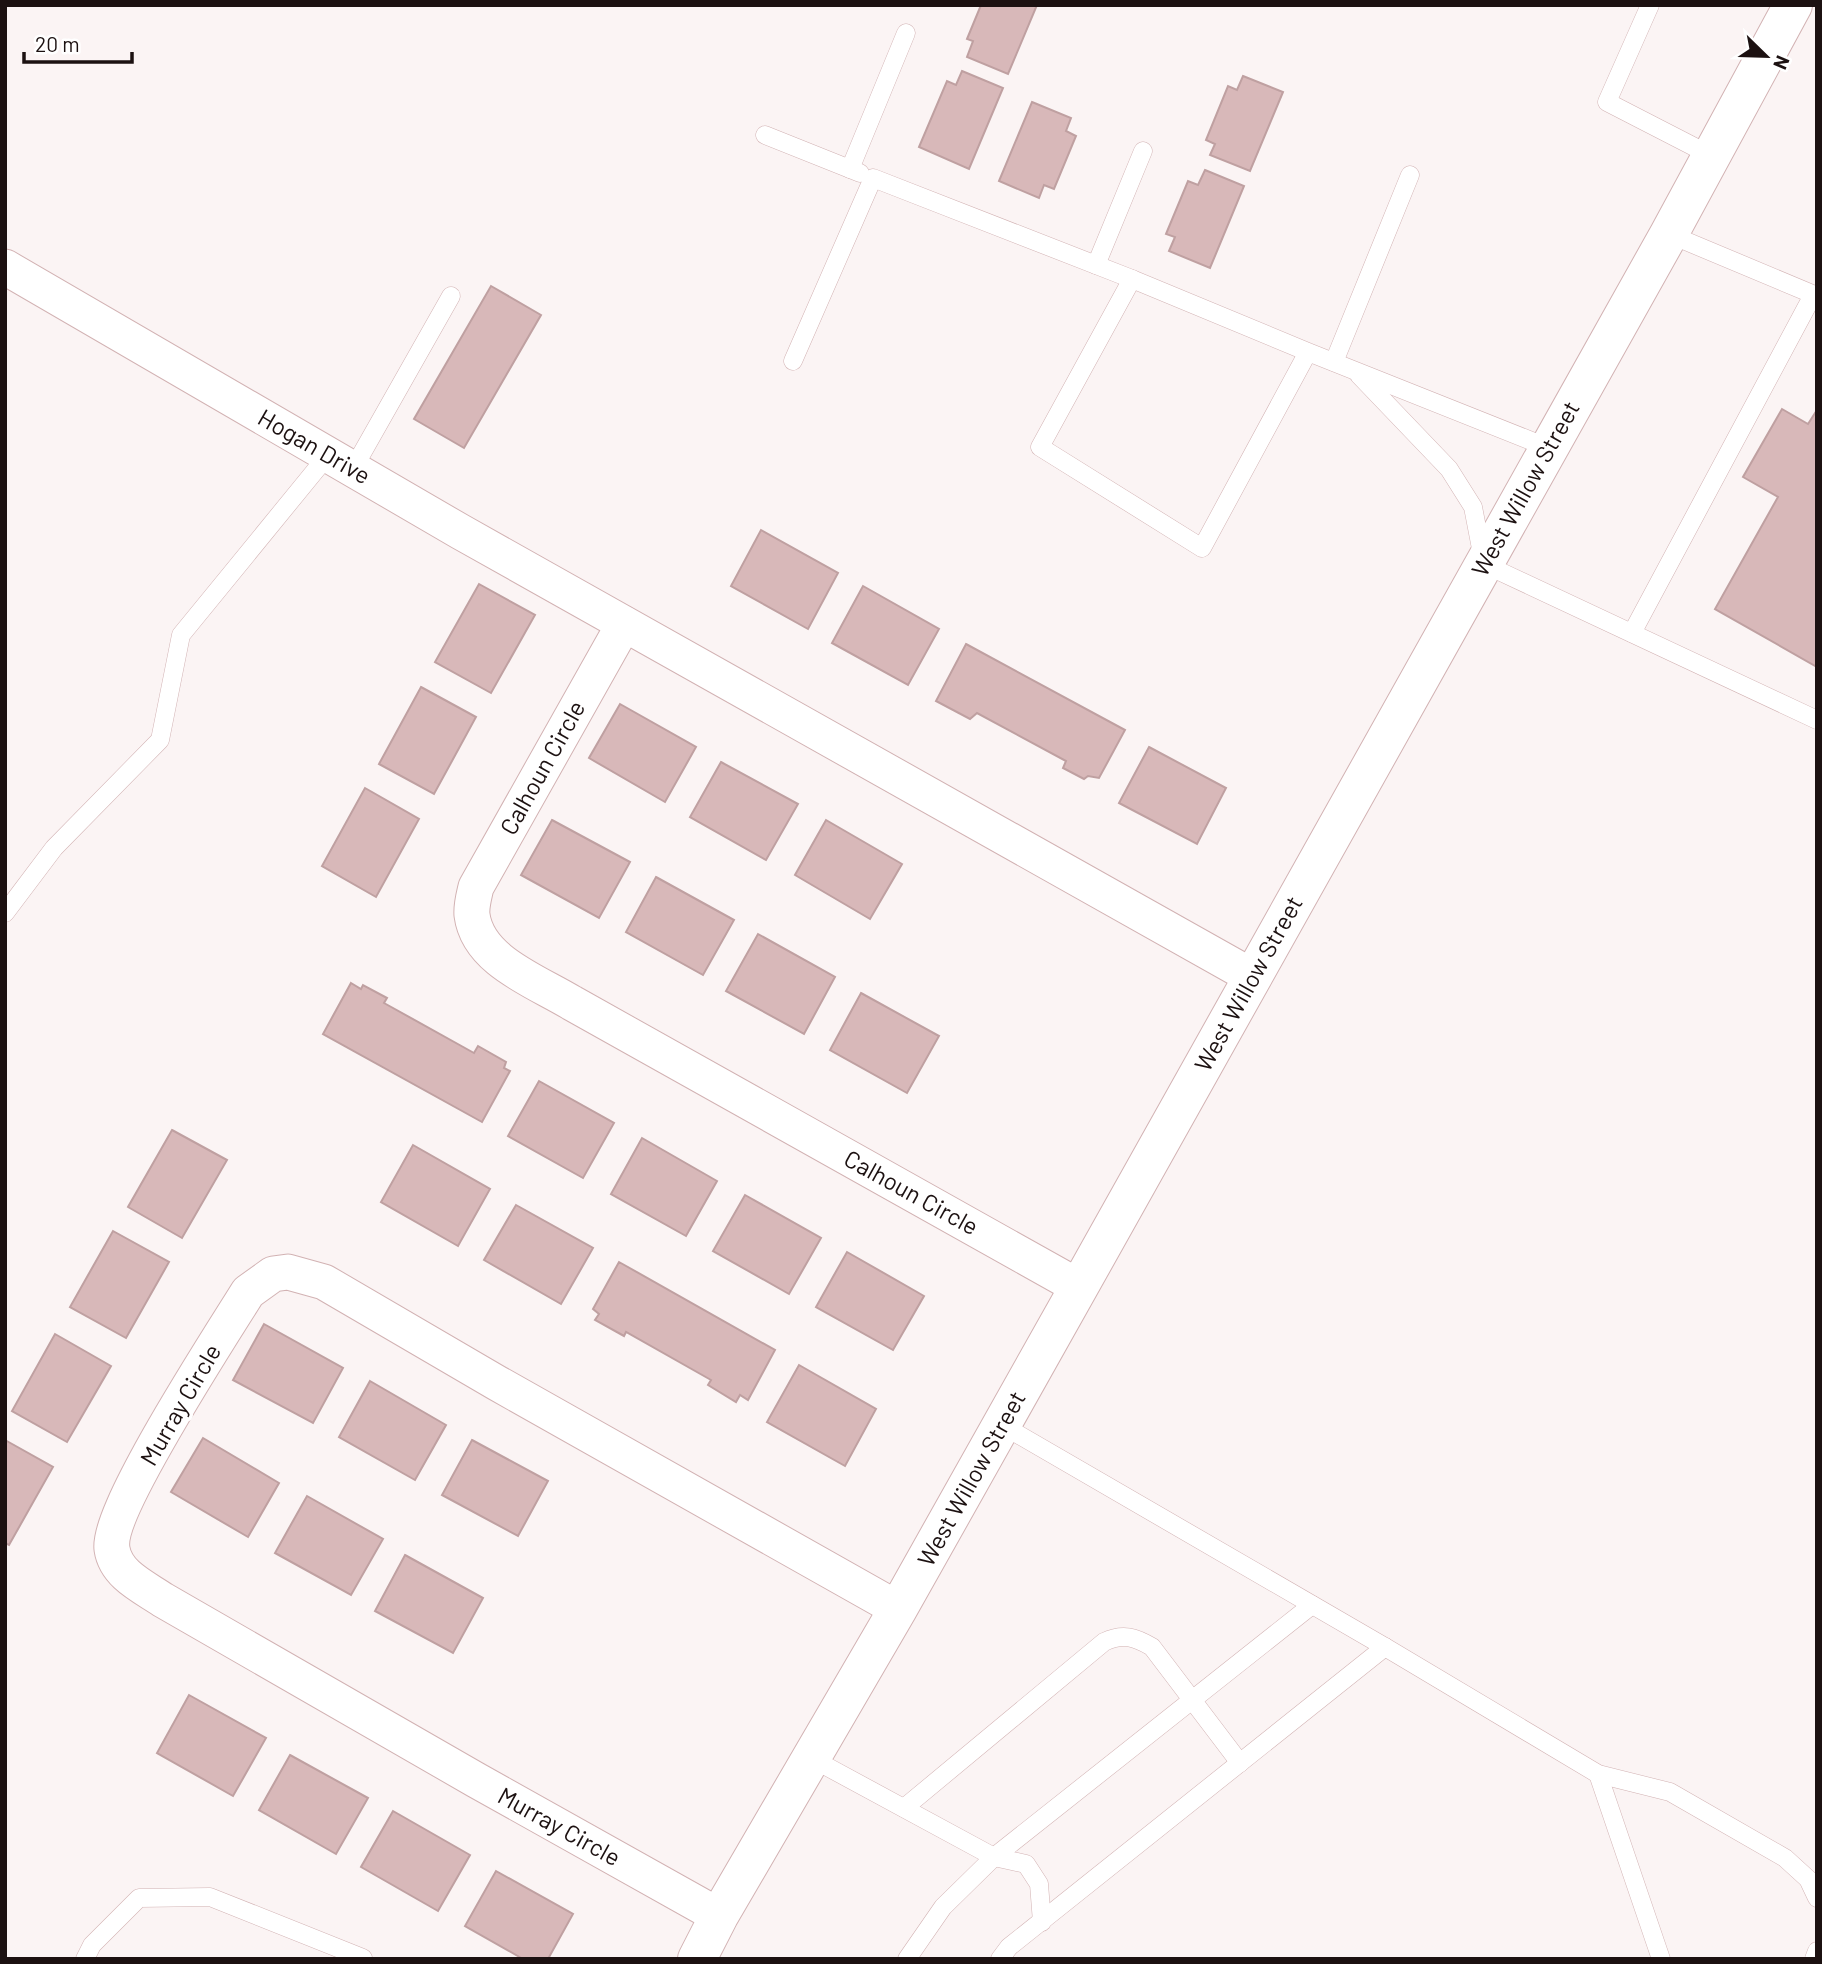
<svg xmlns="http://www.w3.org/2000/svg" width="1822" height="1964" font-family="Barlow,sans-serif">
<rect width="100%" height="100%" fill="#fbf4f4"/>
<g fill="#d8b8b9" stroke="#bfa0a1" stroke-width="2">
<path d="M981,5H1037L1008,74L967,57L973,41L967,39Z"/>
<path d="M962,71L1003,88L969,169L919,147L947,81L956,85Z"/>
<path d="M1243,76L1283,92L1250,171L1210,155L1215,144L1206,140L1228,86L1237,90Z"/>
<path d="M1032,102L1071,118L1066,131L1076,136L1054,189L1044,185L1039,198L999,181Z"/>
<path d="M1205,170L1244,186L1210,268L1169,251L1175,237L1166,234L1188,181L1198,185Z"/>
<path d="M491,286L541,315L464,448L414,419Z"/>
<path d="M1782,409L1808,424L1817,410V667L1715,609L1778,497L1743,477Z"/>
<path d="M761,530L838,573L808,629L731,586Z"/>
<path d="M479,584L535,615L491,693L435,662Z"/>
<path d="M863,586L939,629L908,685L832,643Z"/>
<path d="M966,644L1125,730L1099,778L1088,776L1084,779L1063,768L1066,761L977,713L970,719L936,701Z"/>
<path d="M421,687L476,717L434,794L379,764Z"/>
<path d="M620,704L696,747L665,802L589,758Z"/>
<path d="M1149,747L1226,788L1197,844L1119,803Z"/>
<path d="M721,762L798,804L766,860L690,817Z"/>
<path d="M365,788L419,819L376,897L322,866Z"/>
<path d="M552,820L630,862L599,918L521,875Z"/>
<path d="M826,820L902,864L870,919L795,875Z"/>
<path d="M656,877L734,920L703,975L626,932Z"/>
<path d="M758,934L835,977L804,1034L726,991Z"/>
<path d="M351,983L361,989L363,985L387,998L384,1003L474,1053L478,1046L506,1062L504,1068L510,1071L482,1122L323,1034Z"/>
<path d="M861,993L939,1036L907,1093L830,1050Z"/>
<path d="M539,1081L614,1123L583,1178L508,1136Z"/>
<path d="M172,1130L227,1160L182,1238L128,1207Z"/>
<path d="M642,1138L717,1181L686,1236L611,1194Z"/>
<path d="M413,1145L490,1189L458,1246L381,1202Z"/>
<path d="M745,1195L821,1238L789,1294L713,1251Z"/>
<path d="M516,1205L593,1248L561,1304L484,1260Z"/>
<path d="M113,1231L169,1262L126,1338L70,1307Z"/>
<path d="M847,1252L924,1296L893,1350L816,1307Z"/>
<path d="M619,1262L775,1350L748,1400L740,1395L736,1402L708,1385L711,1380L626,1332L624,1336L595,1320L599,1314L593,1309Z"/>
<path d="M264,1324L343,1368L313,1423L233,1380Z"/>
<path d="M55,1334L111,1366L67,1442L12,1411Z"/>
<path d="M799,1365L876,1409L845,1466L767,1422Z"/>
<path d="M370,1381L446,1425L415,1480L339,1437Z"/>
<path d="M203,1438L279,1483L248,1537L171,1492Z"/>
<path d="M5,1440L53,1467L9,1545L5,1543Z"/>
<path d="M472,1440L548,1481L518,1536L442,1495Z"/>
<path d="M307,1496L383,1539L351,1595L275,1553Z"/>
<path d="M405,1555L483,1598L453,1653L375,1611Z"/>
<path d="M189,1695L266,1738L233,1796L157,1753Z"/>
<path d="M290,1755L368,1798L336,1854L259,1810Z"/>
<path d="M393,1811L470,1855L438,1911L361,1867Z"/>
<path d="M496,1871L573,1914L548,1959H523L465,1926Z"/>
</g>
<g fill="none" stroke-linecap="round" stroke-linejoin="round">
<defs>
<g id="lane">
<path d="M1650,5L1607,102L1712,156"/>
<path d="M765,135L860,173"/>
<path d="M850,169L906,33"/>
<path d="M1669,234L1817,296"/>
<path d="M1096,265L1143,151"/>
<path d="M1308,352L1202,548L1040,447L1132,279L1308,352L1549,448"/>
<path d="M793,361L873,178L1132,279"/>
<path d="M1334,362L1410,175"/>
<path d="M1359,375L1449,469L1473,507L1484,564L1817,720"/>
<path d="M353,469L451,296"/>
<path d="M1632,633L1813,295"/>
<path d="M5,913L54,848L160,740L181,635L328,455"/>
<path d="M1002,1425L1385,1647L1598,1774L1670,1792L1785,1858L1808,1879L1817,1898"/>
<path d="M811,1758L994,1857L1026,1864L1039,1884L1042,1922"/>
<path d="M1598,1774L1661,1959"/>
<path d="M904,1808L1104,1642C1123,1633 1135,1637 1152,1647L1240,1763"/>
<path d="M85,1959L92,1945L139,1898L210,1897L363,1958"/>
<path d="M907,1959L943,1907L994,1857L1312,1605"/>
<path d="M1000,1959L1009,1947L1385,1647"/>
<path d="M1814,1959L1817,1951"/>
</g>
<g id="street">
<path d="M5,267L461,532L1253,977"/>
<path d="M624,624L476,887C474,896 471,906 472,915C478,961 536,981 572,1003L1079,1287"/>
<path d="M719,1916L476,1780L163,1600C144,1587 116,1575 112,1549C106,1511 222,1334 248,1292L273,1274L288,1272L324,1282L497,1383L898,1609"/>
</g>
<path id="secondary" d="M697,1959L719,1916L898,1609L1079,1287L1669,234L1793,5"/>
</defs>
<use href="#lane" stroke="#d2b2b3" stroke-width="19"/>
<use href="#street" stroke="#d2b2b3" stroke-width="37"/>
<use href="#secondary" stroke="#d2b2b3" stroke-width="40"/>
<use href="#lane" stroke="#fff" stroke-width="18"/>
<use href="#street" stroke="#fff" stroke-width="35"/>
<use href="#secondary" stroke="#fff" stroke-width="38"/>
</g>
<g text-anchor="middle" stroke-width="7" stroke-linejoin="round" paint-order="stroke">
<g font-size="24" fill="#1c1111" stroke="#fff">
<text transform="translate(314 447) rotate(30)" y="8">Hogan Drive</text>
<text transform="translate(1526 489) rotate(-61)" y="8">West Willow Street</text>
<text transform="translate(543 768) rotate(-61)" y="8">Calhoun Circle</text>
<text transform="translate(1249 984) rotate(-61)" y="8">West Willow Street</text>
<text transform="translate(911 1193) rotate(29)" y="8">Calhoun Circle</text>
<text transform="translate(181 1405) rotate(-60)" y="8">Murray Circle</text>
<text transform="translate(972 1479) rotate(-61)" y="8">West Willow Street</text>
<text transform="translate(559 1827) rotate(29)" y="8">Murray Circle</text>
</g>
</g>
<rect width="1822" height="1964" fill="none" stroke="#1c1111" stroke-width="14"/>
<g transform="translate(1766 56) rotate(113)" stroke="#ffffff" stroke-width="5" paint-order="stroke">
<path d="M0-5L12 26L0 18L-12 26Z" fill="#1c1111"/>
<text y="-10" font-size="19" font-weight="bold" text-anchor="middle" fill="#1c1111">N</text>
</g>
<path d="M24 52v10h108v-10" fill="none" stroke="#1c1111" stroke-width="3.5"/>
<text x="35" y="52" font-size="21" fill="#1c1111" stroke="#ffffff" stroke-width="5" paint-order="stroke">20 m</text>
</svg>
